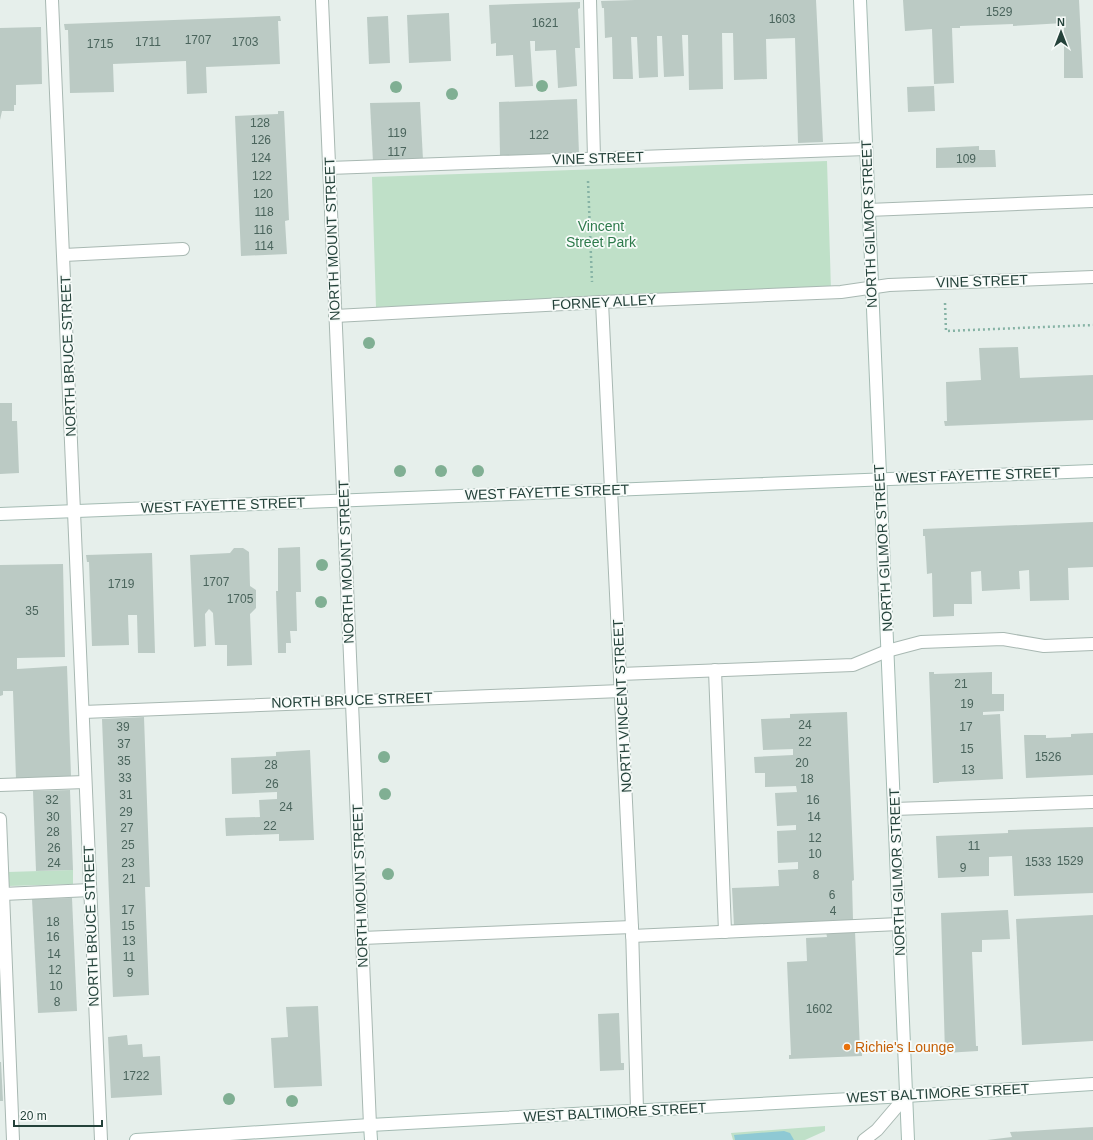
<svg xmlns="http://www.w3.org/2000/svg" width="1093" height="1140" font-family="Helvetica,sans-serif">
<rect width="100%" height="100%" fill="#e6efeb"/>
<g fill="#bfe0c8">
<path d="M827,161L831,290L376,307L372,177Z"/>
<path d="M73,870V884L9,886L8,872Z"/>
<path d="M825,1126V1131L805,1140H733L731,1133Z"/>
</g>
<path fill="#8ec9d4" d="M784,1131L790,1133L794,1140H735L734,1135Z"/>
<g fill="#bbcac4">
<path d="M635,0H816L823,142L798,143L795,38L766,39L767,79L734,80L733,33H722L723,89L689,90L688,35H682L684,76L664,77L662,36H657L658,77L639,78L637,37H631L633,79H613L612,37L605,38L604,8H602L601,1Z"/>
<path d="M903,0H1079L1083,78H1064V23L1013,26V24L960,26V28H952L954,83L934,84L932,29L905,31Z"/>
<path d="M580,2V8L578,9L580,48H575L577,86L558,88L556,50L535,51V41H530L533,86L515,87L513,55L496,56V43L491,44L489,5Z"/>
<path d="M449,13L451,61L409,63L407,15Z"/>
<path d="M280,16L281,21H278L280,64L206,67L207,93L187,94L186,61L113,64L114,92L70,93L68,30H65L64,24Z"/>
<path d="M388,16L390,63L369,64L367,17Z"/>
<path d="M41,27L42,84L16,85V105H14V111H2L0,120V28Z"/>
<path d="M934,86L935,111L908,112L907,87Z"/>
<path d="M577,99L579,154L500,156L499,102Z"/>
<path d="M420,102L423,160L373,162L370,103Z"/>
<path d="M278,111H284L289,220L285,221L287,254L241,256L235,116L278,114Z"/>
<path d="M979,146V150H995L996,167L936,168V148Z"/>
<path d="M1018,347L1020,378L1093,375V420L945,426L944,421H947L946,382L981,380L979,348Z"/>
<path d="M0,403H12V421H17L19,473L0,474Z"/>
<path d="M1093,522V567L1068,568L1069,600L1030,601L1029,570L1019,571L1020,589L982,591L981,571L971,572L972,604H954V616L933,617L932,573L927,574L925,536H923V529Z"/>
<path d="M300,547L301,592H296L297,631H290L291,643H286V653H278L276,591H278V548Z"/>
<path d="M234,548H243L249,552L250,586L256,590V608L250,614L252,665L227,666V645H215L213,613L209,609L205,614L206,646L194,647L190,555L230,553Z"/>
<path d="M152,553L155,653H138L137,615H128L129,645L92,646L89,562H87L86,555Z"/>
<path d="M63,564L65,657L17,658V669L67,666L71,776L16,779L13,691H3V695L0,696V565Z"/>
<path d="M929,672H934V674L992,672V694H1004V711L983,712V715L1000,714L1003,779L939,782V783H933Z"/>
<path d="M847,712L854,880L852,881L853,920L734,926L732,888L779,886L778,870L798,869V862L778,863L777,831L796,830V825L777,826L775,793L797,792L796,786L765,787V773H755L754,757L793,755V749L763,750L761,719L790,718V714Z"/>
<path d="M144,717L150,887H145L149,995L113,997L102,719Z"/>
<path d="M1093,733V775L1026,778L1024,735H1046V738L1071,737V734Z"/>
<path d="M310,750L314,840L279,841V834L226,836L225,818L260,817L259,800L277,799V792L232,794L231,758L276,756V752Z"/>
<path d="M70,790L73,870L36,871L33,791Z"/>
<path d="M1093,827V893L1014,896L1012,856L989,857V876L938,878L936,836L1008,833V830Z"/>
<path d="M72,898L77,1011L38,1013L32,899Z"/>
<path d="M1008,910L1010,939L982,940V952H972L976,1046H978V1051L945,1053L941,913Z"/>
<path d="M1093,915V1041L1022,1045L1016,919Z"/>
<path d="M855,931L860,1050H862V1056L789,1059V1055H791L787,962L807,961L806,938L827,937L826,932Z"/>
<path d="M318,1006L322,1086L274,1088L271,1038L288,1037L286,1007Z"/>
<path d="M619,1013L621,1063H624V1070L600,1071L598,1014Z"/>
<path d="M127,1035L128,1045L142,1044L143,1057L160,1056L162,1095L111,1098L108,1037Z"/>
<path d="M0,1062H1L3,1101H0Z"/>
<path d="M1093,1127V1140H987L1012,1137L1010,1132Z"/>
</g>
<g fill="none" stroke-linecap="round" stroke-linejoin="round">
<defs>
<g id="lane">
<path d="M52,0L101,1140"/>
<path d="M590,0L594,158"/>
<path d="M329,168L866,149"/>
<path d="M868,210L1093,201"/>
<path d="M64,255L183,249"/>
<path d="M602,302L632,927L637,1110"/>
<path d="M335,316L602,302L841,292L889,285L1093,277"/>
<path d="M715,670L725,932"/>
<path d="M620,674L853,665L887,651L921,642L1003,639L1044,646L1093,644"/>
<path d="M83,712L621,691"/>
<path d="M0,785L85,782"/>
<path d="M0,819L13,1140"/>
<path d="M3,894L90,890"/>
<path d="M632,936L899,924"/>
<path d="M362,938L632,927"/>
</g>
<g id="street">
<path d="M322,0L370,1125"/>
<path d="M894,809L1093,802"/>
<path d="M864,1140L877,1130L906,1096"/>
</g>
<g id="secondary">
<path d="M860,0L908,1140"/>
<path d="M0,514L1093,471"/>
<path d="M370,1125L371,1140"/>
<path d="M136,1140L370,1125L906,1096L1093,1084"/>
</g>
</defs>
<use href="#lane" stroke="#a8b8b2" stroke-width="14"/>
<use href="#street" stroke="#a8b8b2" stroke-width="14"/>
<use href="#secondary" stroke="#a4bbb3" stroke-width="14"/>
<g stroke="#86b3a5" stroke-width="2.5" stroke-dasharray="2 3" stroke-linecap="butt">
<path d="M588,181L592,282"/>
<path d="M945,303L946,331L1093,325"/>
</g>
<use href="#lane" stroke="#fff" stroke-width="12"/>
<use href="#street" stroke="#fff" stroke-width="12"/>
<use href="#secondary" stroke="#fff" stroke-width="12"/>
</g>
<g fill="#80af93">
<circle cx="542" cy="86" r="6"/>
<circle cx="396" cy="87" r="6"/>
<circle cx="452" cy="94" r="6"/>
<circle cx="369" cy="343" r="6"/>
<circle cx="400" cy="471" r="6"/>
<circle cx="441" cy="471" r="6"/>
<circle cx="478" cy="471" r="6"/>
<circle cx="322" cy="565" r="6"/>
<circle cx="321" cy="602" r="6"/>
<circle cx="384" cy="757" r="6"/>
<circle cx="385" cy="794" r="6"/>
<circle cx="388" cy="874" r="6"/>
<circle cx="229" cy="1099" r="6"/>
<circle cx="292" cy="1101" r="6"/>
</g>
<circle fill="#e8710a" stroke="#f7fbf9" stroke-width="1.5" cx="847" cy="1047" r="4"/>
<g text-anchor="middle" stroke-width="3.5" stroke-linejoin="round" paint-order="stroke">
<g font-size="12" fill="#4a645c">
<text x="999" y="16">1529</text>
<text x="782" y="23">1603</text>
<text x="545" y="27">1621</text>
<text x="198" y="44">1707</text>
<text x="148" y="46">1711</text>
<text x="245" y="46">1703</text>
<text x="100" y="48">1715</text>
<text x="260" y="127">128</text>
<text x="397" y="137">119</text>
<text x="539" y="139">122</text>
<text x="261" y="144">126</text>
<text x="397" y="156">117</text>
<text x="261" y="162">124</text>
<text x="966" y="163">109</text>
<text x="262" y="180">122</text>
<text x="263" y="198">120</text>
<text x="264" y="216">118</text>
<text x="263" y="234">116</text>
<text x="264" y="250">114</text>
<text x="216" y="586">1707</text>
<text x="121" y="588">1719</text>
<text x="240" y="603">1705</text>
<text x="32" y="615">35</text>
<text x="961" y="688">21</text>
<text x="967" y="708">19</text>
<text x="805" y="729">24</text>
<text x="123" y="731">39</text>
<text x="966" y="731">17</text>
<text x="805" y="746">22</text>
<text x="124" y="748">37</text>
<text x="967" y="753">15</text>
<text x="1048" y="761">1526</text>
<text x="124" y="765">35</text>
<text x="802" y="767">20</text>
<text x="271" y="769">28</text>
<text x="968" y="774">13</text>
<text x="125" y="782">33</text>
<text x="807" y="783">18</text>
<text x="272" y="788">26</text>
<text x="126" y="799">31</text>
<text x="52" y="804">32</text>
<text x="813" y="804">16</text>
<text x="286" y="811">24</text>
<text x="126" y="816">29</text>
<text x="53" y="821">30</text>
<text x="814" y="821">14</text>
<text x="270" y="830">22</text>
<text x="127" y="832">27</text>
<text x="53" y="836">28</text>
<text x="815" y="842">12</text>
<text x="128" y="849">25</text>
<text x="974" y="850">11</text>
<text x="54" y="852">26</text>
<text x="815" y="858">10</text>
<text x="1070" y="865">1529</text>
<text x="1038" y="866">1533</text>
<text x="54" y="867">24</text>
<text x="128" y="867">23</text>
<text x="963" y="872">9</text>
<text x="816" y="879">8</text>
<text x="129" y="883">21</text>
<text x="832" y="899">6</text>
<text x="128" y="914">17</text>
<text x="833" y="915">4</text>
<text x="53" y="926">18</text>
<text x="128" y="930">15</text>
<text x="53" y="941">16</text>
<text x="129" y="945">13</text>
<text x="54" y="958">14</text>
<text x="129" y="961">11</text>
<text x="55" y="974">12</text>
<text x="130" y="977">9</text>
<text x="56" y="990">10</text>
<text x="57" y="1006">8</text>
<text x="819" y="1013">1602</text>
<text x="136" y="1080">1722</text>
</g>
<g font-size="14" fill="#24423a" stroke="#f7fbf9">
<text transform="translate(598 158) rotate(-2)" y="5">VINE STREET</text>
<text transform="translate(869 224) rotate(-92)" y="5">NORTH GILMOR STREET</text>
<text transform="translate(332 239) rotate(-92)" y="5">NORTH MOUNT STREET</text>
<text transform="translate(982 281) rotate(-2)" y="5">VINE STREET</text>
<text transform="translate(604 302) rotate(-3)" y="5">FORNEY ALLEY</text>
<text transform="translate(68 356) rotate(-92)" y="5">NORTH BRUCE STREET</text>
<text transform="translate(978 475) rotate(-2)" y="5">WEST FAYETTE STREET</text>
<text transform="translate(547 492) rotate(-2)" y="5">WEST FAYETTE STREET</text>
<text transform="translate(223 505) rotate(-2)" y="5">WEST FAYETTE STREET</text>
<text transform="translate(883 548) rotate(-93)" y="5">NORTH GILMOR STREET</text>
<text transform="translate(346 562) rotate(-92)" y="5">NORTH MOUNT STREET</text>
<text transform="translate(352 700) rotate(-2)" y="5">NORTH BRUCE STREET</text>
<text transform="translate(622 706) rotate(-93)" y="5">NORTH VINCENT STREET</text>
<text transform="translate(897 872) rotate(-92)" y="5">NORTH GILMOR STREET</text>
<text transform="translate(360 886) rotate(-92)" y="5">NORTH MOUNT STREET</text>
<text transform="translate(91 926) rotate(-92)" y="5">NORTH BRUCE STREET</text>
<text transform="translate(938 1093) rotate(-3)" y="5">WEST BALTIMORE STREET</text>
<text transform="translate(615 1112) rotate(-3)" y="5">WEST BALTIMORE STREET</text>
</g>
<g font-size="14" fill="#2d7a4b" stroke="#f7fbf9">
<text x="601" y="231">Vincent<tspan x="601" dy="16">Street Park</tspan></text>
</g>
<g font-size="14" fill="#c56008" stroke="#f7fbf9" text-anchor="start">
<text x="855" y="1052">Richie's Lounge</text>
</g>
</g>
<g transform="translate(1061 32)" stroke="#f7fbf9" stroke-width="3" paint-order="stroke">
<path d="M0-3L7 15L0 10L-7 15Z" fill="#24423a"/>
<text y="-6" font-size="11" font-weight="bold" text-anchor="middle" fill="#24423a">N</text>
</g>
<path d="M14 1120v6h88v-6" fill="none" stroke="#24423a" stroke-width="2"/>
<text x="20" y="1120" font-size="12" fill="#24423a" stroke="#f7fbf9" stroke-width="3" paint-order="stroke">20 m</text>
</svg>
